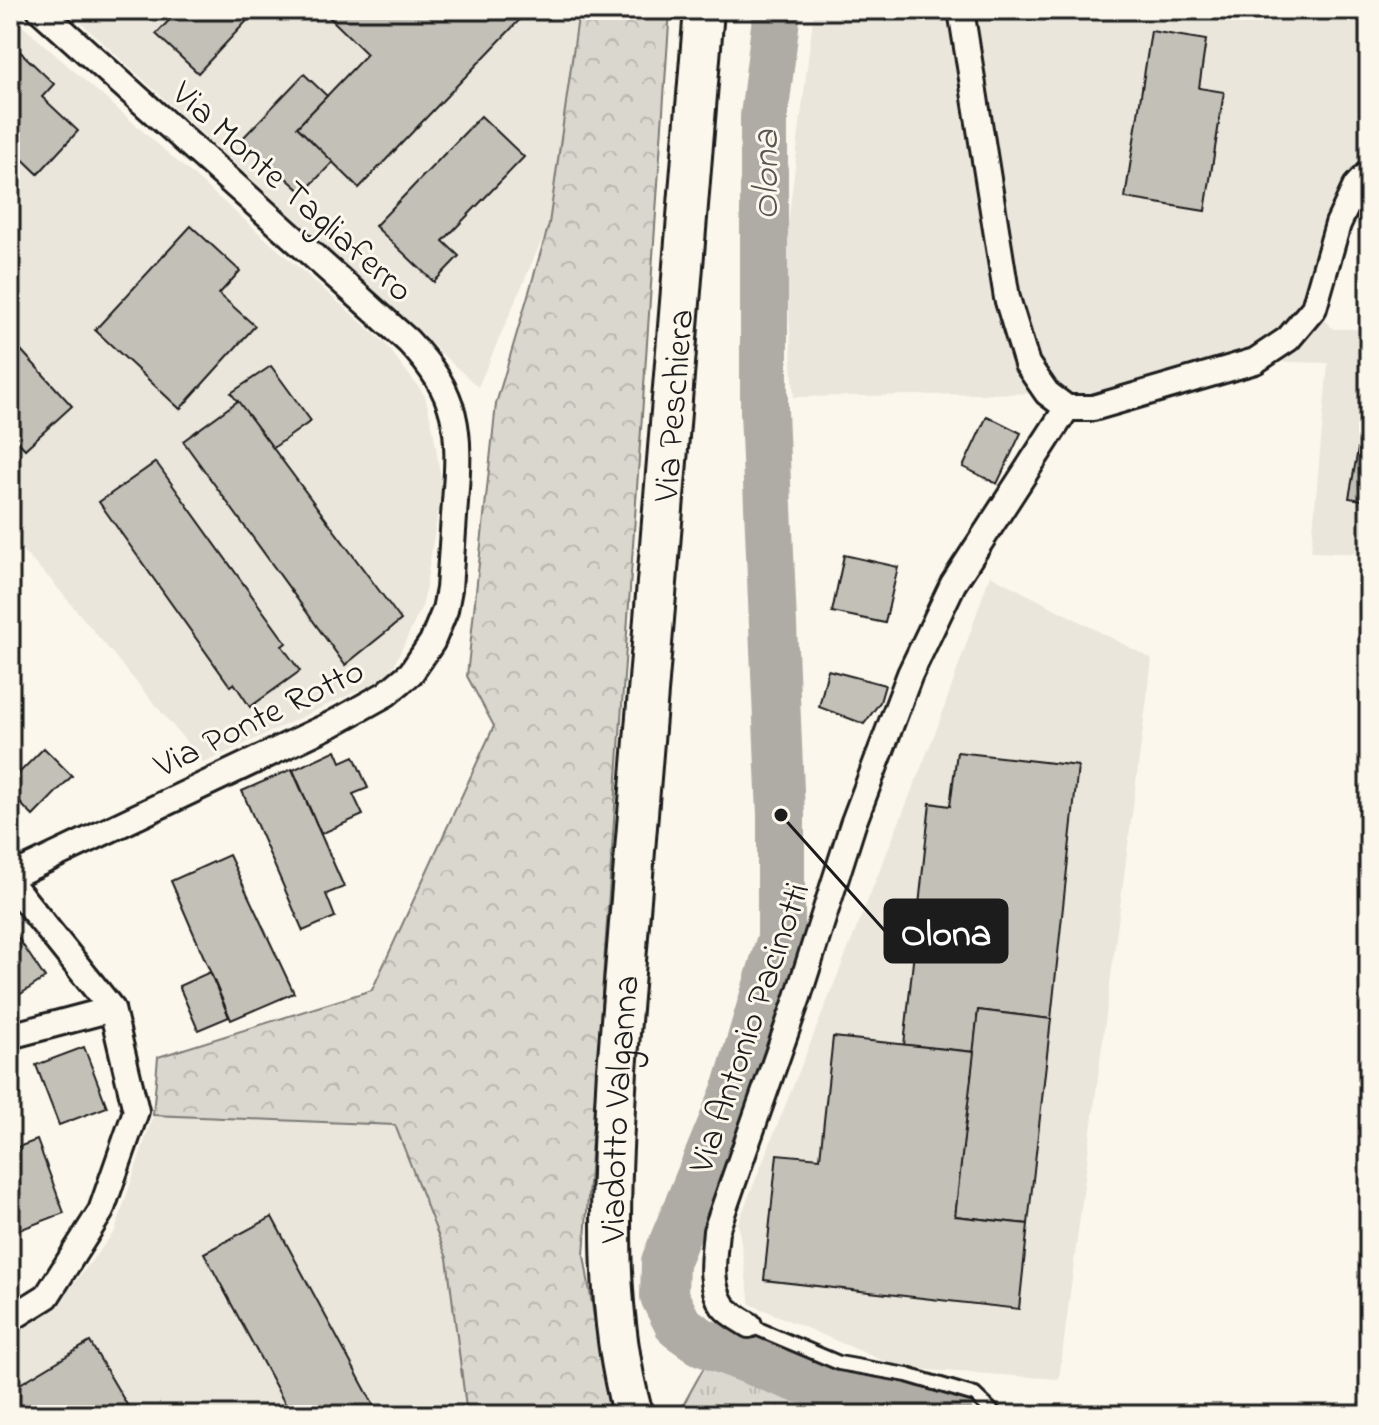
<svg xmlns="http://www.w3.org/2000/svg" width="1379" height="1425" font-family="'Indie Flower',sans-serif">
<defs>
<pattern id="grass-tufts" width="24" height="20" patternUnits="userSpaceOnUse" patternTransform="scale(2)"><rect width="24" height="20" fill="#dad7ce"/><path d="M3 7l-1-3M5 7V3M7 7l1-3M15 17l-1-3M17 17v-4M19 17l1-3" fill="none" stroke="#bab8b0"/></pattern>
<pattern id="forest-crowns" width="20" height="18" patternUnits="userSpaceOnUse" patternTransform="scale(2)"><rect width="20" height="18" fill="#dad7ce"/><path d="M2 6a3 3 0 1 1 6 0M12 15a3 3 0 1 1 6 0" fill="none" stroke="#bab8b0"/></pattern>
</defs>
<rect width="100%" height="100%" fill="#fbf7ec"/>
<filter id="ink" filterUnits="userSpaceOnUse"><feTurbulence type="fractalNoise" baseFrequency=".0125" numOctaves="2"/><feDisplacementMap in="SourceGraphic" scale="16" xChannelSelector="R" yChannelSelector="G"/><feConvolveMatrix kernelMatrix="1 2 1 2 8 2 1 2 1" color-interpolation-filters="sRGB"/></filter>
<g filter="url(#ink)">
<g fill="#eae6dc">
<path d="M67,10H579L549,224L478,387Z"/>
<path d="M814,10H1369V172L1312,304L1333,329H1369V554L1311,552L1328,363L1255,361L1093,408L1047,393L794,397L785,248Z"/>
<path d="M10,15L385,343L425,396L433,429L442,486L423,604L389,676L204,763L51,580L10,538Z"/>
<path d="M990,575L1152,659L1059,1379L900,1368L750,1304L738,1223L939,723Z"/>
<path d="M153,1115L395,1125L447,1258L467,1415H10V1336L56,1306L115,1231Z"/>
</g>
<path fill="url(#grass-tufts)" stroke="#7b7a75" stroke-width="2" d="M728,1324L794,1356L932,1396L959,1415H681L682,1407Z"/>
<path fill="url(#forest-crowns)" stroke="#7b7a75" stroke-width="2" d="M579,10H670L584,1255L610,1415H467L447,1258L395,1125L153,1115L158,1057L372,990L494,726L467,676L496,404L549,224Z"/>
<g fill="none" stroke-linecap="round" stroke-linejoin="round">
<path stroke="#afaca5" stroke-width="48" d="M777,10L764,117V411L781,815V938L737,1087L665,1262L664,1296L679,1326L702,1342L799,1379L949,1415"/>
</g>
<g fill="#c3c0b8" stroke="#1c1c1c" stroke-width="2">
<path d="M179,10H257L198,73L156,34Z"/>
<path d="M322,10H529L359,188L297,127L367,54Z"/>
<path d="M1151,31L1206,40L1199,88L1224,92L1205,211L1125,198Z"/>
<path d="M10,42L54,84L42,97L78,131L38,174L10,147Z"/>
<path d="M304,74L327,96L297,127L333,162L303,193L242,139Z"/>
<path d="M481,116L524,157L443,241L459,256L434,282L375,226Z"/>
<path d="M191,226L240,271L219,294L255,326L180,409L95,330Z"/>
<path d="M10,338L72,406L25,449L10,433Z"/>
<path d="M271,366L311,421L273,448L231,393Z"/>
<path d="M1369,390V501L1349,498Z"/>
<path d="M238,401L401,620L345,665L183,441Z"/>
<path d="M987,416L1021,433L997,484L963,467Z"/>
<path d="M156,462L286,643L282,646L300,671L250,707L234,683L230,686L99,502Z"/>
<path d="M844,555L898,567L885,623L832,612Z"/>
<path d="M828,670L885,685L880,702L864,724L819,707Z"/>
<path d="M44,748L72,776L33,816L10,793V782Z"/>
<path d="M336,750L341,762L354,756L368,788L353,794L363,815L321,834L293,770Z"/>
<path d="M957,752L1078,766L1051,1019L978,1010L974,1052L904,1045L930,803L950,806Z"/>
<path d="M292,769L344,887L326,894L335,917L303,931L242,791Z"/>
<path d="M229,855L294,993L231,1020L171,881Z"/>
<path d="M10,926L45,978L10,1001Z"/>
<path d="M210,972L229,1017L198,1030L179,986Z"/>
<path d="M978,1010L1051,1019L1028,1224L955,1216Z"/>
<path d="M833,1037L974,1052L955,1216L1028,1224L1019,1309L764,1280L777,1154L820,1158Z"/>
<path d="M84,1047L107,1107L59,1125L36,1065Z"/>
<path d="M37,1140L64,1213L14,1232L10,1221V1150Z"/>
<path d="M272,1217L379,1415H291L204,1253Z"/>
<path d="M90,1342L133,1415H10V1390Z"/>
</g>
<g fill="none" stroke-linecap="round" stroke-linejoin="round">
<defs>
<path id="lane" d="M749,1325L839,1363L907,1375L975,1395L996,1415"/>
<g id="street">
<path d="M961,10L1007,298L1027,364L1047,393L1067,408H1093L1255,361L1288,339L1314,308L1338,224L1356,186L1369,172"/>
<path d="M10,877L332,724L386,694L411,673L432,642L445,610L449,589C451,560 453,531 455,502C461,430 459,395 408,341L40,10"/>
<path d="M10,882L112,1009L136,1111L101,1211L47,1296L10,1319"/>
<path d="M10,1036L112,1009"/>
<path d="M749,1325C741,1320 729,1314 723,1306C708,1284 714,1255 716,1231L798,997L853,824L910,674L953,584L1067,408"/>
</g>
<g id="primary">
<path id="s1" d="M633,1415C602,1303 611,1184 617,1070L704,10"/>
</g>
</defs>
<use href="#lane" stroke="#1c1c1c" stroke-width="18"/>
<use href="#street" stroke="#1c1c1c" stroke-width="30"/>
<use href="#primary" stroke="#1c1c1c" stroke-width="44"/>
<use href="#lane" stroke="#fbf7ec" stroke-width="12"/>
<use href="#street" stroke="#fbf7ec" stroke-width="24"/>
<use href="#primary" stroke="#fbf7ec" stroke-width="38"/>
</g>
</g>
<g text-anchor="middle" stroke-width="6" stroke-linejoin="round" paint-order="stroke">
<g font-size="36" fill="#1c1c1c" stroke="#fbf7ec">
<text transform="translate(294 190) rotate(42)" y="13">Via Monte Tagliaferro</text>
<text dy="13" stroke="none"><textPath href="#s1" startOffset="1014">Via Peschiera</textPath></text>
<text transform="translate(258 716) rotate(-26)" y="13">Via Ponte Rotto</text>
<text transform="translate(747 1027) rotate(-71)" y="13">Via Antonio Pacinotti</text>
<text dy="13" stroke="none"><textPath href="#s1" startOffset="308">Viadotto Valganna</textPath></text>
</g>
<g font-size="38" font-style="italic" fill="#575653" stroke="#fbf7ec">
<text transform="translate(764 175) rotate(-90)" y="13">Olona</text>
</g>
</g>
<path fill="none" stroke="#1c1c1c" stroke-width="3" d="M781 815L885 931"/>
<circle fill="#1c1c1c" stroke="#fbf7ec" stroke-width="3" cx="781" cy="815" r="8"/>
<rect fill="#1c1c1c" stroke="#1c1c1c" stroke-width="3" x="885" y="900" width="122" height="62" rx="8"/>
<g font-size="38" text-anchor="middle" font-weight="bold" fill="#fff">
<text x="946" y="945">Olona</text>
</g>
<rect width="1379" height="1425" fill="none" stroke="#fbf7ec" stroke-width="40"/>
<rect x="20" y="20" width="1339" height="1385" fill="none" stroke="#1c1c1c" stroke-width="3" filter="url(#ink)"/>
</svg>
